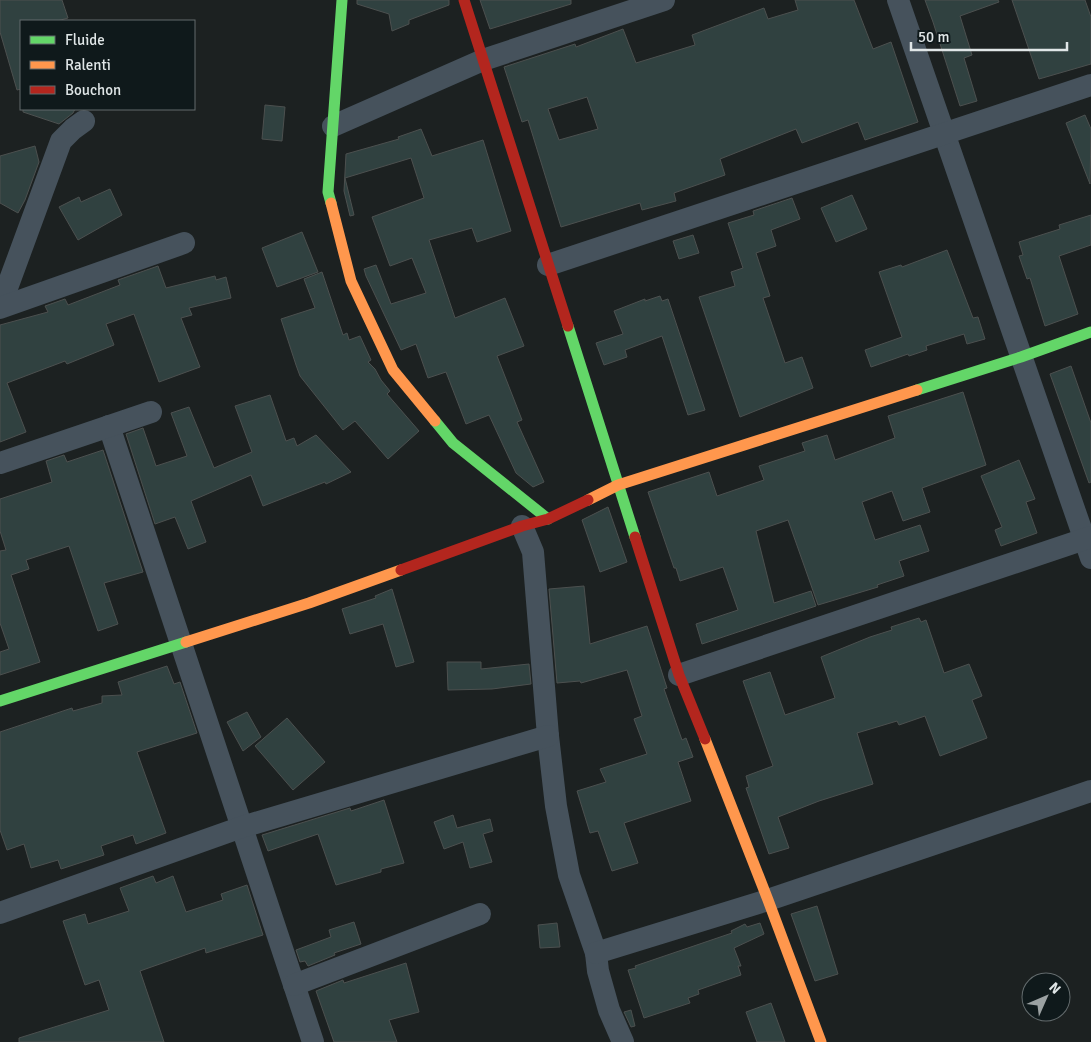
<svg xmlns="http://www.w3.org/2000/svg" width="1091" height="1042" font-family="Signika,sans-serif">
<rect width="100%" height="100%" fill="#1c2121"/>
<g fill="#304140" stroke="#4c504f" fill-rule="evenodd">
<path d="M0,0H62L68,18L57,21H21V89L17,90L0,32Z"/>
<path d="M357,0H449V5L409,20V24L392,31L389,14L357,4Z"/>
<path d="M480,0H571V4L490,29Z"/>
<path d="M795,0H854L873,49L891,42L918,122L865,140L858,122L802,143L796,129L720,159L725,175L674,193L676,201L642,210L640,203L561,227L528,120L522,122L504,67L575,44L576,47L623,29L636,63L695,45L692,35L764,8L768,19L798,10ZM587,97L598,129L559,140L548,109Z"/>
<path d="M925,0H998L999,2L960,16L972,55L964,58L977,101L960,106L933,22Z"/>
<path d="M1012,0H1085L1091,17V64L1039,79Z"/>
<path d="M265,105L285,107L282,141L262,139Z"/>
<path d="M23,109H75L73,113L59,124L23,112Z"/>
<path d="M1085,115L1091,129L1090,184L1066,123Z"/>
<path d="M421,129L432,156L483,140L511,231L477,242L472,228L429,240L455,318L505,298L524,346L497,356L522,420L517,422L544,482L533,487L516,473L489,415L466,424L446,372L428,378L416,344L401,350L366,276L364,269L376,265L391,304L426,293L412,258L390,266L372,217L424,198L411,158L345,178L354,215L350,216L344,191L346,154L399,139L398,137Z"/>
<path d="M35,146L39,162L25,200L18,213L0,203V156Z"/>
<path d="M110,189L122,215L78,240L59,207L79,197L81,202Z"/>
<path d="M852,195L867,229L836,242L821,208Z"/>
<path d="M792,198L800,219L771,230L776,246L756,253L770,296L763,298L785,363L802,357L813,388L740,417L699,297L735,286L731,272L743,268L728,223L754,215L753,211Z"/>
<path d="M1091,215V245L1059,256L1078,314L1045,326L1030,278L1027,279L1019,256L1023,255L1019,242L1060,229L1059,225Z"/>
<path d="M302,232L318,272L277,287L262,248Z"/>
<path d="M693,235L699,253L679,259L673,241Z"/>
<path d="M947,250L973,318L978,317L985,339L967,344L964,334L926,346L927,350L909,356L908,354L871,367L865,350L902,337L879,272L901,265L902,267Z"/>
<path d="M158,266L166,288L215,276L216,280L226,277L231,298L189,308L192,315L181,318L200,367L159,382L134,314L106,324L114,345L67,364L65,361L7,383L26,432L0,442V325L48,312L45,306L65,299L68,305L120,285L118,280Z"/>
<path d="M322,272L343,335L347,333L349,340L360,336L371,360L368,362L375,369L381,380L390,391L387,394L419,431L388,459L355,421L343,430L300,376L296,365L281,319L315,308L304,279Z"/>
<path d="M660,296L662,301L668,299L705,410L688,415L662,336L625,350L627,357L604,365L596,343L623,334L614,311L645,299V301Z"/>
<path d="M1071,366L1091,423V482L1089,483L1050,374Z"/>
<path d="M963,392L986,465L922,488L930,512L903,521L892,491L862,502L875,540L920,525L929,551L899,561L904,576L877,585L878,587L818,605L788,520L756,531L774,603L811,591L816,606L702,644L696,624L738,610L723,567L680,581L676,568H674L648,492L709,472L717,496L764,480L759,466L805,451L802,443L827,435L835,460L895,438L888,416Z"/>
<path d="M270,395L286,441L294,438L297,446L316,435L351,472L326,484L325,482L263,506L251,475L191,501L206,542L188,549L175,517L155,524L126,434L143,428L156,466L187,456L171,413L189,407L214,468L252,452L235,406Z"/>
<path d="M103,450L143,572L104,583L118,624L98,631L69,546L26,560L29,569L11,575L40,662L0,675V652L9,649L0,623V551L6,550L0,531V499L52,482L46,461L64,455L67,462Z"/>
<path d="M1019,460L1035,499L1026,502L1037,533L1001,546L995,530L1002,527L981,476Z"/>
<path d="M608,507L627,562L600,572L582,520Z"/>
<path d="M584,586L590,644L647,626L667,688L664,689L682,740L686,738L693,757L678,762L691,801L624,823L638,863L612,871L598,831L590,833L577,791L606,782L600,769L647,754L634,719L642,716L627,670L581,683L580,681L557,683L549,589Z"/>
<path d="M392,589L414,662L396,667L383,624L350,634L342,609L376,598L375,596Z"/>
<path d="M919,618L921,622L926,620L944,673L969,664L982,696L972,700L987,738L940,756L925,716L899,725L897,721L857,733L873,784L819,801L778,817L789,848L769,854L746,788L749,787L746,776L773,766L743,681L770,672L785,715L835,698L821,657L870,637L892,630L891,627Z"/>
<path d="M447,662H481V669L529,664L531,684L492,689L448,690Z"/>
<path d="M167,666L174,684L180,682L197,733L137,752L166,833L136,844L133,835L101,846L104,855L61,869L58,860L31,868L24,844L7,850L0,830V732L72,708L73,711L102,703V696L122,695L118,682Z"/>
<path d="M247,712L261,737L243,751L227,722Z"/>
<path d="M287,718L325,762L293,790L255,746Z"/>
<path d="M384,800L404,863L381,869V872L336,885L318,834L268,851L262,835L350,808L351,811Z"/>
<path d="M453,815L457,828L490,819L493,831L483,834L492,862L470,868L463,842L444,849L434,822Z"/>
<path d="M153,876L156,883L173,876L186,912L223,900L221,894L247,885L263,935L206,953L205,948L140,971L164,1042H19V1038L109,1010L99,980L85,985L63,921L85,914L88,924L129,911L120,888Z"/>
<path d="M817,906L838,974L815,981L791,914Z"/>
<path d="M354,922L361,944L334,953L335,955L308,966L305,961L300,962L296,950L331,937L329,930Z"/>
<path d="M557,923L560,947L540,948L538,925Z"/>
<path d="M760,923L764,934L734,948L741,966H738L741,975L698,990L699,994L688,998L690,1003L644,1018L628,970L636,968L635,966L732,933L731,931L745,924L747,927Z"/>
<path d="M406,963L419,1012L389,1020L397,1042H334L316,991L343,980L344,983Z"/>
<path d="M771,1003L785,1042H757L746,1012Z"/>
<path d="M631,1010L635,1026L631,1027L624,1012Z"/>
</g>
<g fill="none" stroke-linecap="round" stroke-linejoin="round">
<g stroke="#46525c" stroke-width="22">
<path d="M898,0L1091,558"/>
<path d="M333,126L483,60L664,0"/>
<path d="M548,265L1091,85"/>
<path d="M0,307L61,141L73,129L84,121"/>
<path d="M0,308L184,243"/>
<path d="M109,426L313,1042"/>
<path d="M0,463L151,412"/>
<path d="M522,526L533,552L548,736L556,806L569,875L596,953L598,971L609,1010L623,1042"/>
<path d="M679,675L1091,537"/>
<path d="M0,913L242,827L548,736"/>
<path d="M596,953L768,900L1091,791"/>
<path d="M294,985L480,914"/>
</g>
<g stroke="#63d668" stroke-width="11">
<path d="M331,203L328,192L342,0"/>
<path d="M568,326L635,537"/>
<path d="M917,390L1021,357L1091,332"/>
<path d="M435,421L453,443L548,519"/>
<path d="M0,701L186,642"/>
</g>
<g stroke="#ff974d" stroke-width="11">
<path d="M331,203L351,281L393,370L435,421"/>
<path d="M588,500L618,485L917,390"/>
<path d="M186,642L309,603L401,570"/>
<path d="M705,739L768,900L821,1042"/>
</g>
<g stroke="#b3261e" stroke-width="11">
<path d="M464,0L568,326"/>
<path d="M635,537L679,675L705,739"/>
<path d="M401,570L522,526L548,519L588,500"/>
</g>
</g>
<rect x="20" y="20" width="175" height="90" fill="#0f191b" stroke="#636b6d"/>
<rect x="30" y="36" width="25" height="8" fill="#63d668" stroke="#636b6d"/>
<text x="65" y="45" font-size="15" fill="#e0e6e7">Fluide</text>
<rect x="30" y="61" width="25" height="8" fill="#ff974d" stroke="#636b6d"/>
<text x="65" y="70" font-size="15" fill="#e0e6e7">Ralenti</text>
<rect x="30" y="86" width="25" height="8" fill="#b3261e" stroke="#636b6d"/>
<text x="65" y="95" font-size="15" fill="#e0e6e7">Bouchon</text>
<g transform="translate(1046 997) rotate(45)"><circle r="24" fill="#0f191b" stroke="#636b6d"/>
<path d="M0-4L9 19L0 12L-9 19Z" fill="#9ba1a2"/>
<text y="-8" font-size="14" font-weight="bold" text-anchor="middle" fill="#e0e6e7">N</text>
</g>
<path d="M911 42v8h156v-8" fill="none" stroke="#e0e6e7" stroke-width="2.5"/>
<text x="918" y="42" font-size="15" fill="#e0e6e7" stroke="#0f191b" stroke-width="4" paint-order="stroke">50 m</text>
</svg>
